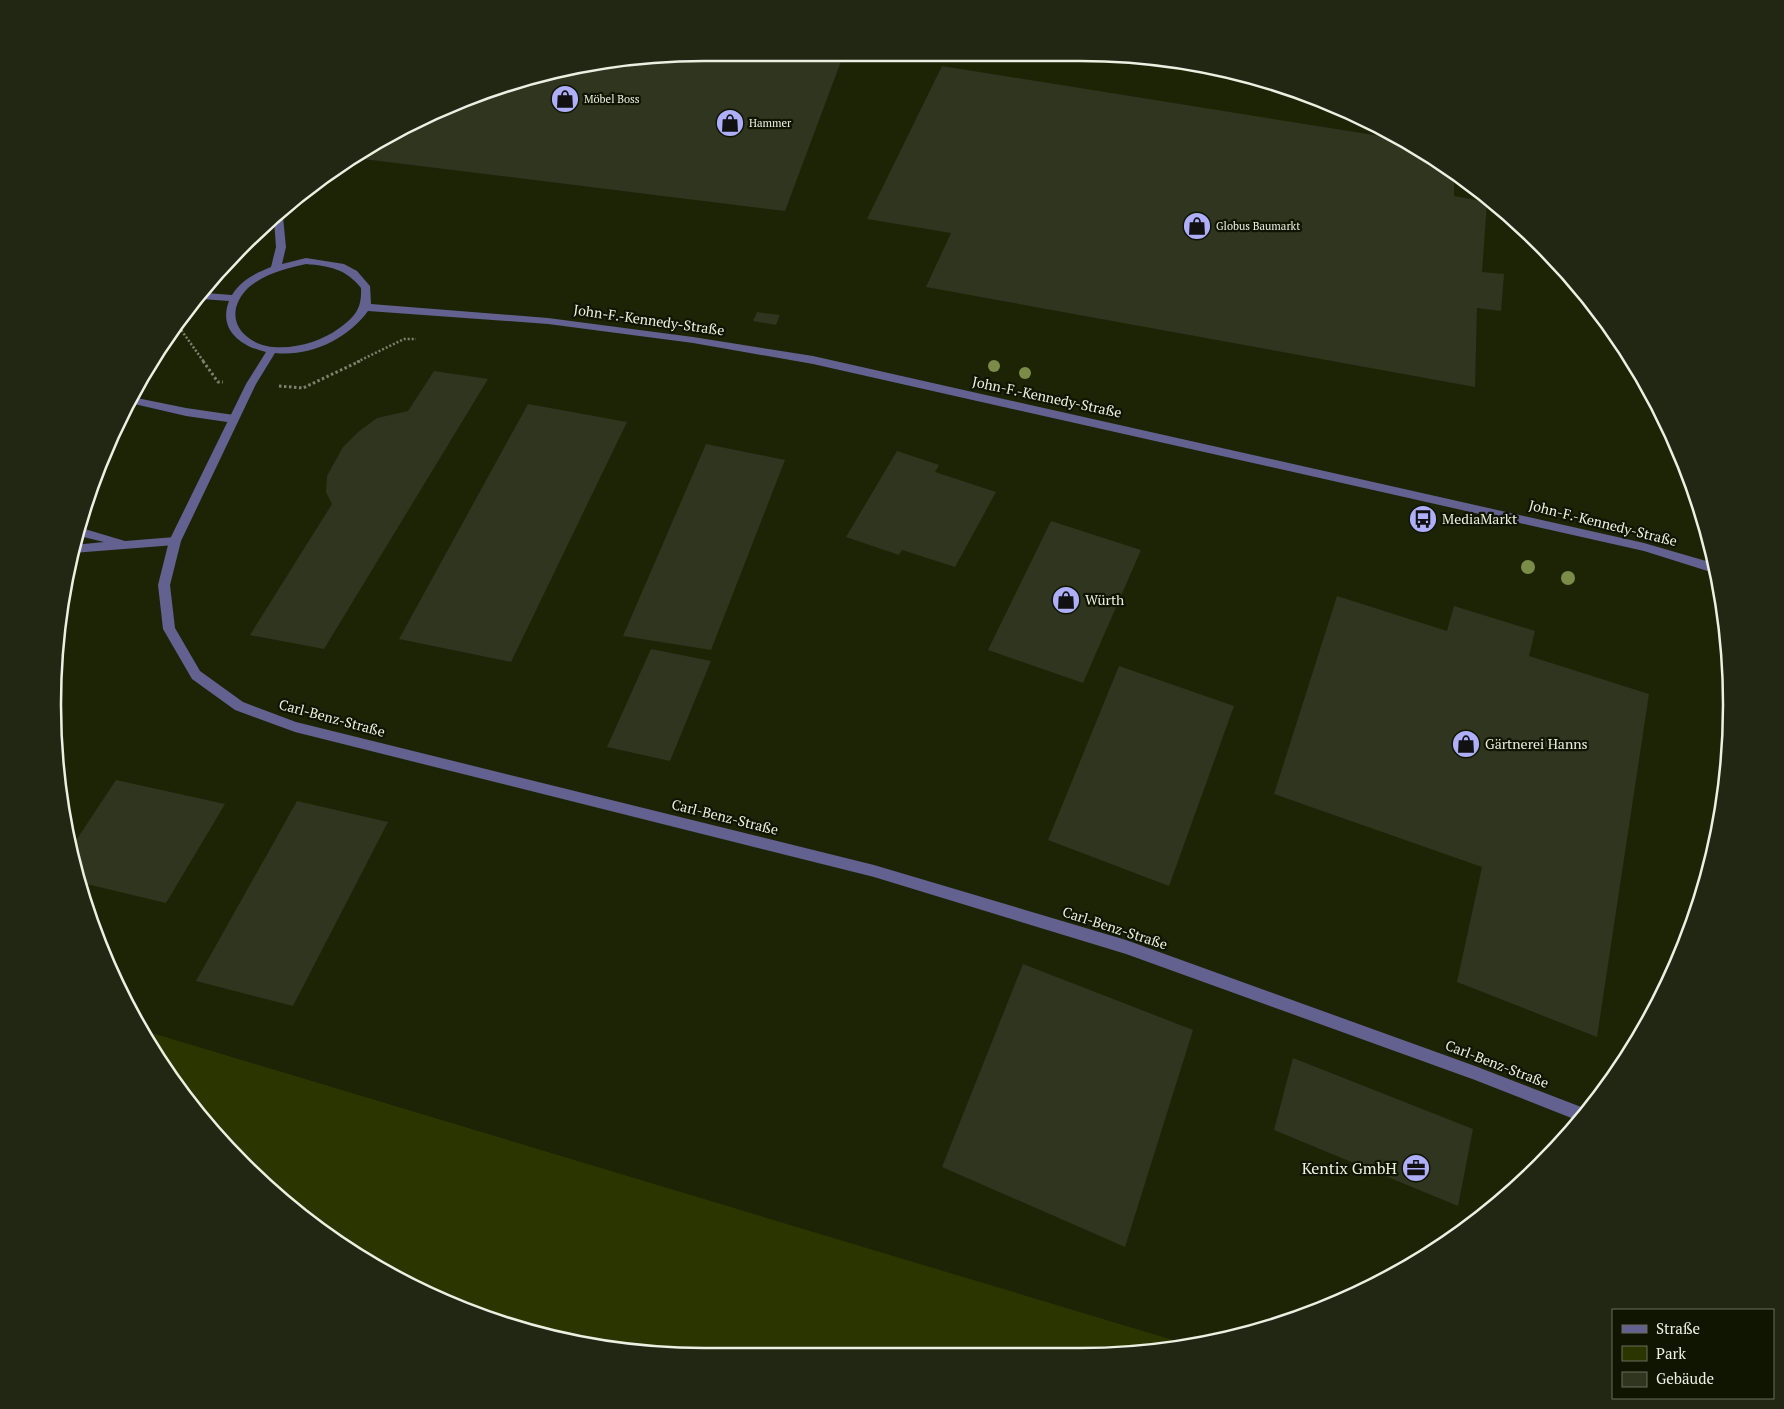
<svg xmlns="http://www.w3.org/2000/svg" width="1784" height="1409" font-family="'PT Serif',serif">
<rect width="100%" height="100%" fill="#191e07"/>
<path fill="#1d2405" d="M705,53L1122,54L1289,87L1405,140L1509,214L1597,307L1644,379L1697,495L1726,620L1730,747L1709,874L1664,993L1597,1102L1509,1195L1405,1269L1289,1322L1183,1343L139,1029L75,873L53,704L75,535L140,378L244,243L379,140L536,75Z"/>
<path fill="#2b3500" d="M139,1029L1183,1343L1122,1355L704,1356L578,1344L455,1307L308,1222L214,1134Z"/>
<g fill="#2f351e">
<path d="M705,52L811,53L843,56L785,211L355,158L379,140L536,75Z"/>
<path d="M942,66L1405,140L1454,175V196L1487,202L1482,272L1504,274L1501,311L1477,308L1475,387L926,287L951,233L867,219Z"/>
<path d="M757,312L780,315L776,325L753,321Z"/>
<path d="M434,371L488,379L324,649L250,635L332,504L326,492L327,476L343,447L358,432L377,418L408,411Z"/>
<path d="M528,404L627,422L511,662L399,639Z"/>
<path d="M706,444L785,460L711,650L623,636Z"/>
<path d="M897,451L939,465L935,472L996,492L955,567L902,550L899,555L846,537Z"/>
<path d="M1051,521L1141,550L1083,683L988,650Z"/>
<path d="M1337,596L1447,631L1454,606L1535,631L1529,656L1649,694L1597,1037L1457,982L1482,867L1274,794Z"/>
<path d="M651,649L711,661L670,761L607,747Z"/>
<path d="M1119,666L1234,706L1169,886L1048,840Z"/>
<path d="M116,780L225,804L166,903L78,882L75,873L71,848Z"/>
<path d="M297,801L388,822L293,1006L196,981Z"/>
<path d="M1023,964L1193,1030L1125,1247L942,1167Z"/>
<path d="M1293,1058L1473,1129L1458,1206L1274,1130Z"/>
</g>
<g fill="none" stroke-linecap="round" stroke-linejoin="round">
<g stroke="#7d826f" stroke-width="2.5" stroke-dasharray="2 2" stroke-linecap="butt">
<path d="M179,327L204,362"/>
<path d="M357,362L404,339H416"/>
</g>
<g stroke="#7d826f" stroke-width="3" stroke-dasharray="2.5 2.5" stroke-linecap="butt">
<path d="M203,361L218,382H223"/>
<path d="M279,386L303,388L360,361"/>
</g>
<g fill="#626190" fill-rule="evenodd">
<path d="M132,397L186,408L234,415L239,419L234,423L186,416L130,403Z"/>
<path d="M78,527L125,541L175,537L181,541L175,545L73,553L74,545L104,542L75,535Z"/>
</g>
<path fill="#626190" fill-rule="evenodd" d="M281,215L283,217L286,247L282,264L306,258L344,264L357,271L370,286L371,304L548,318L693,337L813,356L1644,543L1713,563L1714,573L1644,551L813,364L693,343L548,324L368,311C348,339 310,357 275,353L256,384L181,541L170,585L175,628L200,671L243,702L296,722L874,865L1126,940L1475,1066L1589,1110L1579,1121L1475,1080L1126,954L874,877L295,732L235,710L192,679L163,629L158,585L169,541L246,384L266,352C240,346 218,329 229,301L201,299L206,293L232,295C241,280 256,273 271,267L276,247L274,220ZM306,264C330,266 346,269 361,288C362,309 355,317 338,329C315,346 266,358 243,333C237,326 234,318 236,308C239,297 246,288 256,282C271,272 289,268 306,264Z"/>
</g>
<g fill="#7b8b48">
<circle cx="994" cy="366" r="6"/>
<circle cx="1025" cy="373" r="6"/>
<circle cx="1528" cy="567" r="7"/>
<circle cx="1568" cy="578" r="7"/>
</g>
<defs>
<symbol id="shop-disc" viewBox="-11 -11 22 22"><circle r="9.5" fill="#afaefa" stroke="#101501"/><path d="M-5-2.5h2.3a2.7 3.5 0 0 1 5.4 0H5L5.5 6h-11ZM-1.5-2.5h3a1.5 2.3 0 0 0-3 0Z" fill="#111"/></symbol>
<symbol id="bus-disc" viewBox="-11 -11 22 22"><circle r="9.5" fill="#afaefa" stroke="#101501"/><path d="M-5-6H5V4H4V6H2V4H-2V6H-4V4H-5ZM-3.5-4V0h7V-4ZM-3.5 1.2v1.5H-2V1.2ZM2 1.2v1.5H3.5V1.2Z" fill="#111"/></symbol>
<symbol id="office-disc" viewBox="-11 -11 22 22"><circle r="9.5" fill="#afaefa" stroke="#101501"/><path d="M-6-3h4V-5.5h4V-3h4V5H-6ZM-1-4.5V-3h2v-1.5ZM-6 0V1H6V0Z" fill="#111"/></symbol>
</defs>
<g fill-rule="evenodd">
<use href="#shop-disc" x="549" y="83" width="32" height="32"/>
<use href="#shop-disc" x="714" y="107" width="32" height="32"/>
<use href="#shop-disc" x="1181" y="210" width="32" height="32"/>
<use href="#bus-disc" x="1407" y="503" width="32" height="32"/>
<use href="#shop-disc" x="1050" y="584" width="32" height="32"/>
<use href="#shop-disc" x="1450" y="728" width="32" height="32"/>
<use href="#office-disc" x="1400" y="1152" width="32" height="32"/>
</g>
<g text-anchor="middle" stroke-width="4.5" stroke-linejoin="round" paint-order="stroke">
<g font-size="11" fill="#ecf0e2" stroke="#101501" text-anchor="start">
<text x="584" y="103">Möbel Boss</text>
<text x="749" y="127">Hammer</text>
<text x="1216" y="230">Globus Baumarkt</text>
</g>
<g font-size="14" fill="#ecf0e2" stroke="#101501">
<text transform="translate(649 320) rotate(8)" y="5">John-F.-Kennedy-Straße</text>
<text transform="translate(1047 397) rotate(12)" y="5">John-F.-Kennedy-Straße</text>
<text transform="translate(1603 523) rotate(14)" y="5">John-F.-Kennedy-Straße</text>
<text transform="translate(332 718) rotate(15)" y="5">Carl-Benz-Straße</text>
<text transform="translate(725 817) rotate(14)" y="5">Carl-Benz-Straße</text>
<text transform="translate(1115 928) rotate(18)" y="5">Carl-Benz-Straße</text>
<text transform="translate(1497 1064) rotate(21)" y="5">Carl-Benz-Straße</text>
</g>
<g font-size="14" fill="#ecf0e2" stroke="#101501" text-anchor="start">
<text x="1442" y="524">MediaMarkt</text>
<text x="1085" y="605">Würth</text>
<text x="1485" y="749">Gärtnerei Hanns</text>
</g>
<g font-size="16" fill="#ecf0e2" stroke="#101501" text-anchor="end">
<text x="1397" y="1174">Kentix GmbH</text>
</g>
</g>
<path d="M0 0H1784V1409H0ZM704 61H1080A643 643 0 0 1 1723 704V705A643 643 0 0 1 1080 1348H704A643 643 0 0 1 61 705V704A643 643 0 0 1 704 61Z" fill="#222713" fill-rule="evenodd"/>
<path fill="none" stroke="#ecf0e2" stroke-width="2.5" d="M704 61H1080A643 643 0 0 1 1723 704V705A643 643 0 0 1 1080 1348H704A643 643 0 0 1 61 705V704A643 643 0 0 1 704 61Z"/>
<rect x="1612" y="1309" width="162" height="90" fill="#101501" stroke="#686d5b"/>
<rect x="1622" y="1325" width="25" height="8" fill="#626190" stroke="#686d5b"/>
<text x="1656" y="1334" font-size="15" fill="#ecf0e2">Straße</text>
<rect x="1622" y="1346" width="25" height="15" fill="#2b3500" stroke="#686d5b"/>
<text x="1656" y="1359" font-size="15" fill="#ecf0e2">Park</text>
<rect x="1622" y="1372" width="25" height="15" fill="#2f351e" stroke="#686d5b"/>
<text x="1656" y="1384" font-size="15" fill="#ecf0e2">Gebäude</text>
</svg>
